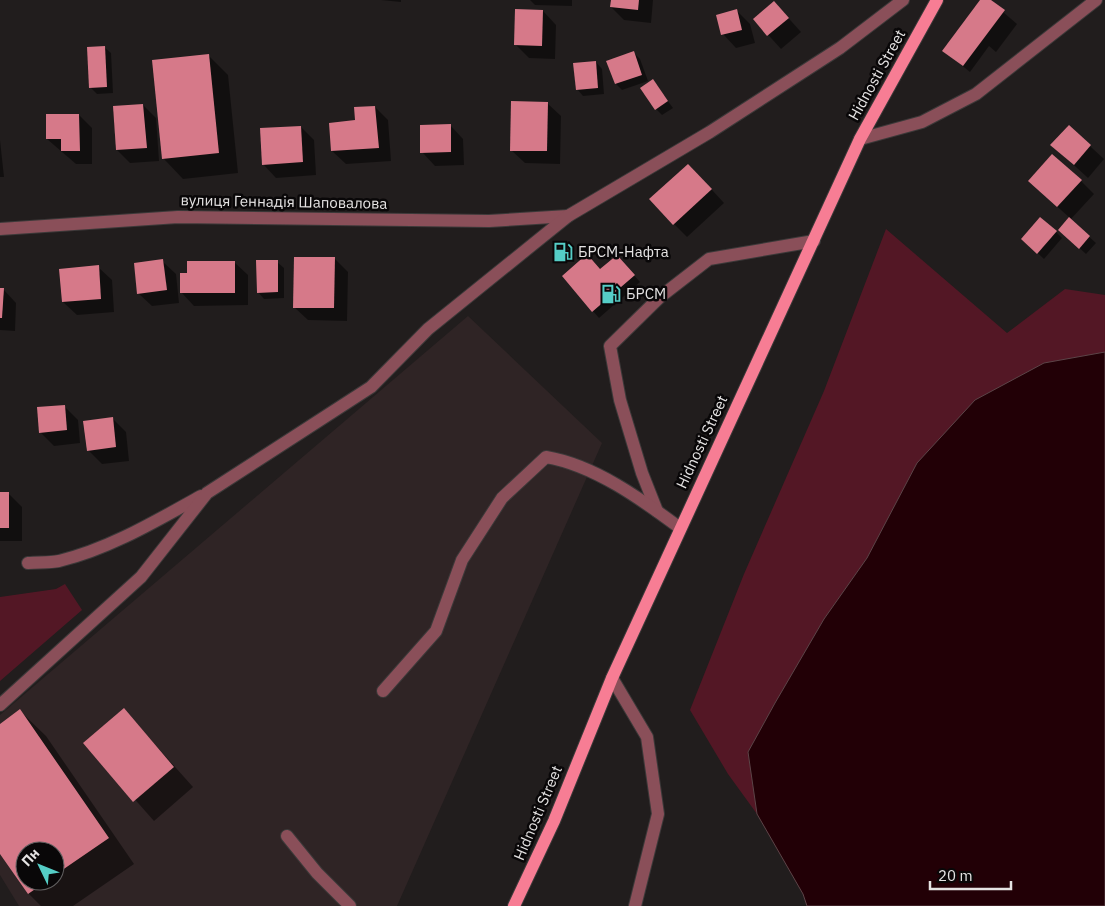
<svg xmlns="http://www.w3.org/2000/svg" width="1105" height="906" font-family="'IBM Plex Sans',sans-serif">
<rect width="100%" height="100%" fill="#211d1d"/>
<path fill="#2f2425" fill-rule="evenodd" d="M468,316L602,443L397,906H19L0,875V715ZM25,851H55V881H25Z"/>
<g fill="#531725">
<path d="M886,229L1007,333L1065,289L1105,295V906H807L803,894L757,814L728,774L690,710L744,574L824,391Z"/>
<path d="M65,584L82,610L0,681V597L56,589Z"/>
</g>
<path fill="#220006" stroke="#5c4448" d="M1105,352V906H807L803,894L757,814L748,752L775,703L824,619L867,558L917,463L975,400L1044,363Z"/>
<g fill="#0007" fill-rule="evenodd">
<path d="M381,0H401V2Z"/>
<path d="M530,0H572V6L535,5Z"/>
<path d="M612,0H653L651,23L624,20L611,7Z"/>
<path d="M981,0H989L1017,24L996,52L989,46L970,72L944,51Z"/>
<path d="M774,2L801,32L781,49L754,19Z"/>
<path d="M543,11L556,25L555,59L529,58L515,44Z"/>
<path d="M737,11L750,24L755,43L736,48L723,34Z"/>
<path d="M104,47L111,53L113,93L97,94L90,87Z"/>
<path d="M634,53L640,59L648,81L622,90L616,84L608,61Z"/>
<path d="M208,55L228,75L238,173L183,179L164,159L153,61Z"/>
<path d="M596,62L602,69L604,94L583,96L577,89Z"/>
<path d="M653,81L673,108L662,115L656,109Z"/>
<path d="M547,103L561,116L560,164L525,163L511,150Z"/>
<path d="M143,105L156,118L159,161L130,163L117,150Z"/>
<path d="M375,107L388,120L391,161L346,164L332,151L330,124L356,121Z"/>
<path d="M79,115L92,128V164H76L47,139Z"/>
<path d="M450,125L463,139L464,165L435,166L422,152Z"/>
<path d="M301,127L314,140L316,175L276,178L263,164Z"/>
<path d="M1069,127L1104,159L1088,178L1052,145Z"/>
<path d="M0,140L4,177H0Z"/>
<path d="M702,179L724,203L687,237L674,224Z"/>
<path d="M1081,181L1094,194L1070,220L1096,243L1086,254L1060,230L1070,218L1043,194Z"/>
<path d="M1056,232L1062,238L1044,259L1029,245Z"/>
<path d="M335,259L348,272L347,321L308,320L294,307Z"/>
<path d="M162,261L176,274L179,303L152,306L138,293Z"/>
<path d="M234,262L248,275V305L194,306L181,292L189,274Z"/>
<path d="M277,262L284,268V298L264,299L258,292Z"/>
<path d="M623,263L640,282L599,318L563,277L601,270Z"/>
<path d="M98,267L112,280L114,312L77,315L63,302Z"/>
<path d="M0,289H3L16,303L15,331L0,330Z"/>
<path d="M64,406L78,420L80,443L54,446L40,432Z"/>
<path d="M112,418L126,432L129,461L102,464L88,450Z"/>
<path d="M0,493H8L22,507V541H0Z"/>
<path d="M124,710L193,787L154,821L85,743Z"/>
<path d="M20,711L46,736L134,864L73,906H41L29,894L0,852V725ZM25,851H55V881H25Z"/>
</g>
<g fill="#d67989">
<path d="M611,0H639L638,10L610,7Z"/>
<path d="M980,0H991L1005,10L963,66L942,51Z"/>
<path d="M774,1L789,18L767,36L753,19Z"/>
<path d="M515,9L543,10L542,46L514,45Z"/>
<path d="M737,9L742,30L721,35L716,15Z"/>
<path d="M105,46L107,87L89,88L87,47Z"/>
<path d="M634,51L642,75L615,84L606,61Z"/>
<path d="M209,54L219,153L162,159L152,60Z"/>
<path d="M596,61L598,88L576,90L573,63Z"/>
<path d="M653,79L668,101L655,110L640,88Z"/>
<path d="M511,101L548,102L547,151H510Z"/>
<path d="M143,104L147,148L116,150L113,106Z"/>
<path d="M375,106L379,148L331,151L329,123L355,120L354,107Z"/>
<path d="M46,114H79L80,151H61V139H46Z"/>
<path d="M451,124V152L420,153V125Z"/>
<path d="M1069,125L1091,145L1074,165L1050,145Z"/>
<path d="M301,126L303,162L262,165L260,128Z"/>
<path d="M1052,154L1082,180L1057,207L1028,181Z"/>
<path d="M688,164L712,189L673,225L649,199Z"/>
<path d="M1040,217L1057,231L1037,254L1021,239Z"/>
<path d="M1069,217L1090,236L1079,249L1058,230Z"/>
<path d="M587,254L600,269L617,255L635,275L592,312L562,276Z"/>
<path d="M294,257H335L334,308H293Z"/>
<path d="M163,259L167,290L137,294L134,263Z"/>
<path d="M256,260H278V292L257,293Z"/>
<path d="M187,261H235V293H180V273H187Z"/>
<path d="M99,265L101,299L62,302L59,269Z"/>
<path d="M0,288H4L2,318H0Z"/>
<path d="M65,405L67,430L39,433L37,407Z"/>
<path d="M113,417L116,447L87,451L83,421Z"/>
<rect x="0" y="492" width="9" height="36"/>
<path d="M124,708L174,767L133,802L83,743Z"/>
<path d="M20,709L109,838L55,875V851H25V881H47L28,894L0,854V724Z"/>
</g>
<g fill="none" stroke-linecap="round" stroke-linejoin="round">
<defs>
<g id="minor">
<path d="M860,139L922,122L976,94L1096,0"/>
<path d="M0,229L178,217L489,221L568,216"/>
<path d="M657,511L642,473L620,400L610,346L660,297L709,259L814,241"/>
<path d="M28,563C38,562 49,563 59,561C109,549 156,521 201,496"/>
<path d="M612,678L647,737L658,814L635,906"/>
<path d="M383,691L436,631L462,560L502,498L546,457C594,465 641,499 680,528"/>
<path d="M0,705L141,577L207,493L371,387L428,329L568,216L710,132L840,48L903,0"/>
<path d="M287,836L317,873L350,906"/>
</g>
<path id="major" d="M514,906L554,821L612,678L860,139L937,0"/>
</defs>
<use href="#minor" stroke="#3c3939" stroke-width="14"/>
<use href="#major" stroke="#3c3939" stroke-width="14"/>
<use href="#minor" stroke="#8a4f59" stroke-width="12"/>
<use href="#major" stroke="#f77d94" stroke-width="12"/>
</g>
<defs>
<symbol id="fuel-bare" viewBox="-9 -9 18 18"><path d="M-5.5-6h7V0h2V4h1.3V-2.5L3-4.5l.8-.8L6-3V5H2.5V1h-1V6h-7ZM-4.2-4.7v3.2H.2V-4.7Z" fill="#55cdc6" stroke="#090708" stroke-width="2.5" paint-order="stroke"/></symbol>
</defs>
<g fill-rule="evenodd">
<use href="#fuel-bare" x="549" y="238" width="28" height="28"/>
<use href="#fuel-bare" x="597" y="280" width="28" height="28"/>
</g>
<g text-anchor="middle" stroke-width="5" stroke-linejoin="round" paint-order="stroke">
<g font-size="15" fill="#e5e3e3" stroke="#090708">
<text transform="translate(877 75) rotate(-61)" y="5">Hidnosti Street</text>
<text transform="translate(284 202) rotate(1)" y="5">вулиця Геннадія Шаповалова</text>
<text transform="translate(702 442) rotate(-65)" y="5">Hidnosti Street</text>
<text transform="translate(538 813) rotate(-67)" y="5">Hidnosti Street</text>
</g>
<g font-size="15" fill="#e5e3e3" stroke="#090708" text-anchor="start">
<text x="578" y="257">БРСМ-Нафта</text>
<text x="626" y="299">БРСМ</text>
</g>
</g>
<g transform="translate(40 866) rotate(313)"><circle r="24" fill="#090708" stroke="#615f60"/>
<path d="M0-4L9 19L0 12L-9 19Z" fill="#55cdc6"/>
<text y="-8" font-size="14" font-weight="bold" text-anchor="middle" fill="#e5e3e3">Пн</text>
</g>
<path d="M930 881v8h81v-8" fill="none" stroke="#e5e3e3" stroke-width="2.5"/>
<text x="938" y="881" font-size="15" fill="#e5e3e3" stroke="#090708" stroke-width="4" paint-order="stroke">20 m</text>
</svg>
